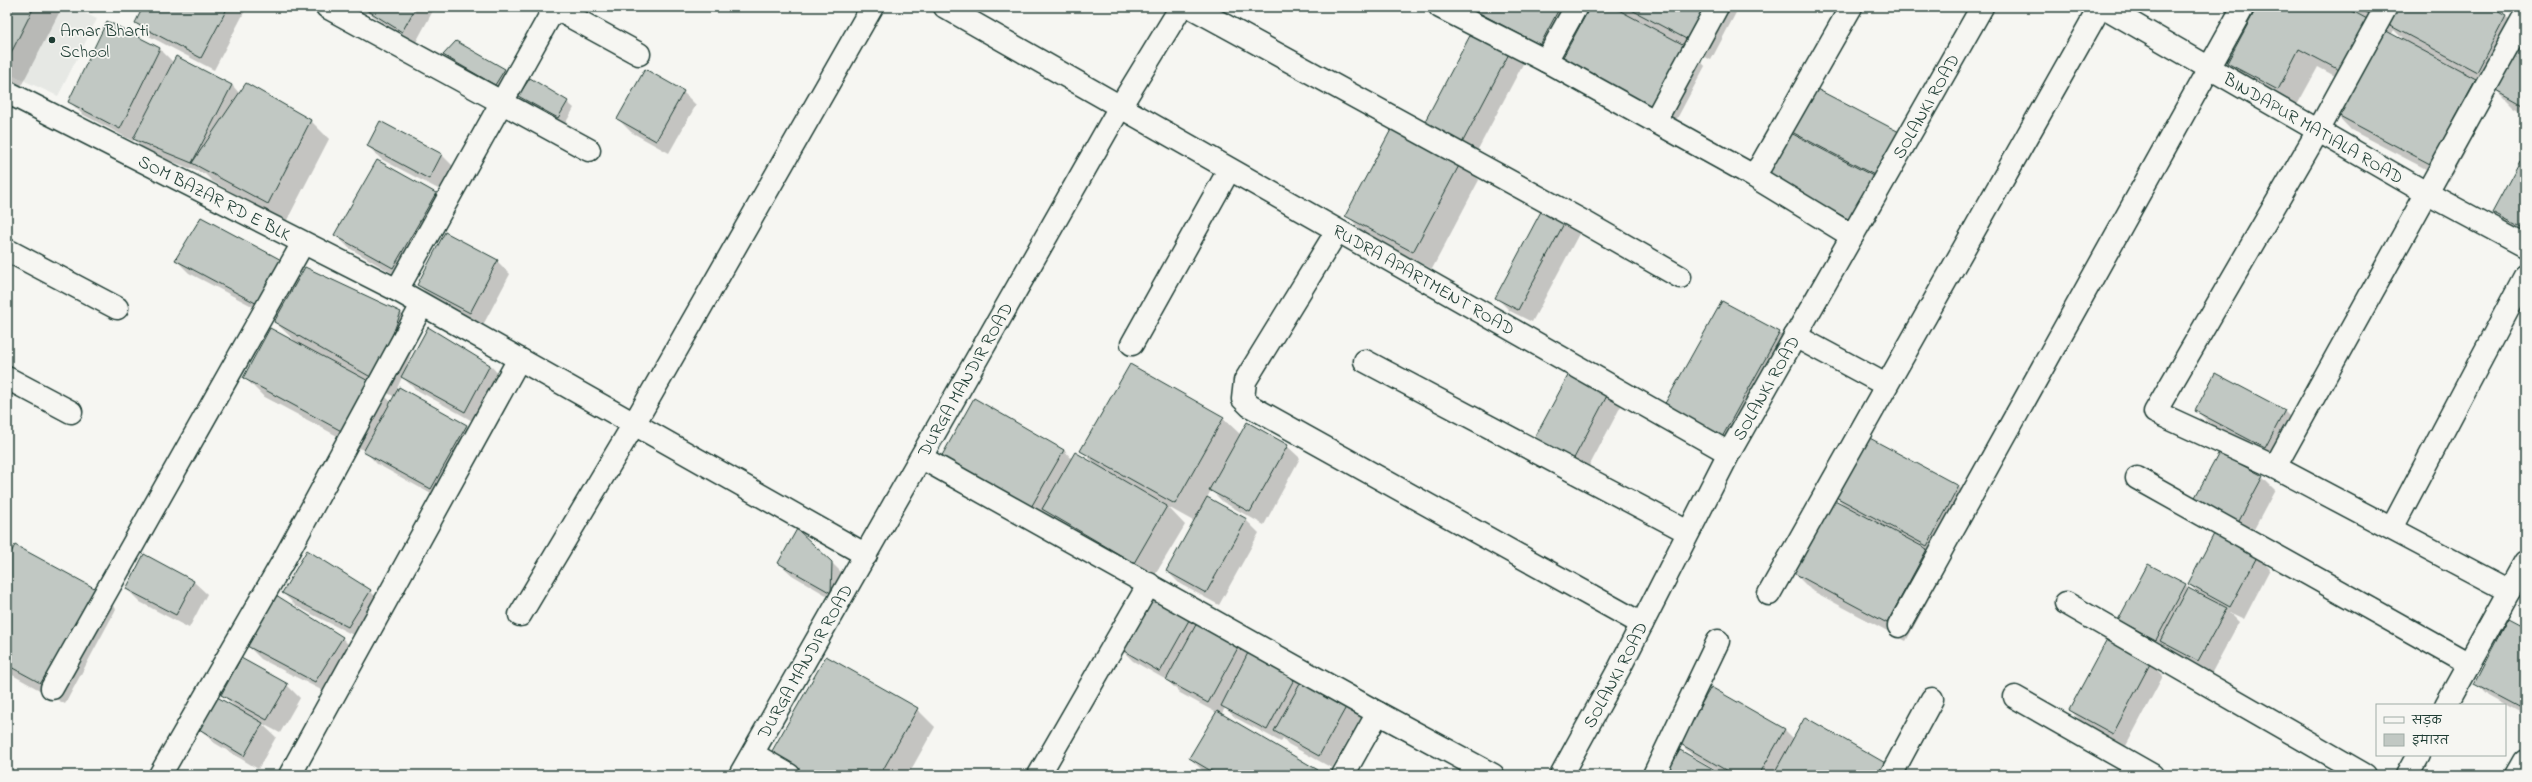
<svg xmlns="http://www.w3.org/2000/svg" width="2532" height="782" font-family="'Indie Flower','Playpen Sans Deva',sans-serif">
<rect width="100%" height="100%" fill="#f6f6f2"/>
<filter id="ink" filterUnits="userSpaceOnUse"><feTurbulence type="fractalNoise" baseFrequency=".025" numOctaves="2"/><feDisplacementMap in="SourceGraphic" scale="8" xChannelSelector="R" yChannelSelector="G"/><feConvolveMatrix kernelMatrix="1 2 1 2 8 2 1 2 1" color-interpolation-filters="sRGB"/></filter>
<g filter="url(#ink)">
<path fill="#e6e8e4" d="M34,7H73L97,19L58,96L7,73V61Z"/>
<g fill="#0003" fill-rule="evenodd">
<path d="M7,7H56L60,11L20,88L7,81Z"/>
<path d="M81,7H95L92,13Z"/>
<path d="M144,7H247L214,70L149,36L136,23Z"/>
<path d="M360,7H435L415,44Z"/>
<path d="M1460,7H1588L1558,63Z"/>
<path d="M1591,7H1611L1620,11L1616,7H1739L1711,60L1688,48L1705,66L1673,126L1582,77Z"/>
<path d="M2258,7H2487L2506,17L2525,34V113L2514,107L2496,89L2475,78L2493,98L2449,181L2351,130L2333,111L2348,83L2318,67L2296,107L2247,81L2228,62ZM2394,30L2407,43L2391,35Z"/>
<path d="M107,22L160,49L174,63L232,85L240,94L310,120L329,139L286,222L212,181L205,174L147,152L134,139L133,141L82,114L69,101Z"/>
<path d="M1475,30L1524,62L1475,155L1438,135Z"/>
<path d="M445,55L504,69L510,76L502,91L451,61Z"/>
<path d="M683,92L696,105L669,153L631,132L618,119Z"/>
<path d="M519,96L567,102L574,108L565,124L526,103Z"/>
<path d="M1792,131L1902,135L1915,148L1868,234L1779,188L1797,137Z"/>
<path d="M368,146L441,154L454,167L442,191L381,159Z"/>
<path d="M1461,161L1479,180L1432,269L1365,234L1347,215Z"/>
<path d="M2525,165V235L2507,225L2494,212Z"/>
<path d="M435,194L448,207L406,281L349,248L336,235Z"/>
<path d="M1568,217L1581,230L1532,322L1510,311L1497,298Z"/>
<path d="M176,260L286,264L300,278L401,313L419,331L406,367L490,365L502,378L478,424L415,389L402,377L396,391L466,425L479,438L444,501L377,464L365,451L263,396L245,378L296,342L275,322L277,319L189,273ZM378,388L395,397L392,403L378,389Z"/>
<path d="M497,261L510,274L483,325L431,298L419,285Z"/>
<path d="M1779,333L1797,351L1739,457L1683,425Z"/>
<path d="M1572,371L1622,404L1584,476L1546,456Z"/>
<path d="M2196,410L2284,411L2297,424L2278,460L2209,423Z"/>
<path d="M1223,418L1241,435L1287,446L1300,458L1264,525L1223,502L1211,490L1207,498L1246,520L1259,533L1219,605L1180,584L1167,571L1195,522L1168,507L1185,525L1152,580L1062,527L1053,519L1048,527L959,477L1064,450L1072,459L1095,464L1082,451Z"/>
<path d="M2262,477L2275,490L2251,535L2208,512Z"/>
<path d="M1959,487L1977,505L1935,558L1945,569L1906,641L1811,590L1793,572L1844,505L1835,496Z"/>
<path d="M2257,556L2270,569L2244,619L2229,612L2239,622L2211,674L2170,650L2169,652L2132,632L2119,619L2185,585L2199,594L2189,584Z"/>
<path d="M7,563L98,591L116,609L65,704L7,672Z"/>
<path d="M779,563H832L845,576L843,605L792,575Z"/>
<path d="M194,582L207,594L189,628L140,602L127,589Z"/>
<path d="M1153,590L1239,645L1249,655L1363,714L1332,768L1288,744L1283,738L1281,742L1236,718L1225,708L1221,715L1322,775H1207L1190,758L1217,713L1180,693L1168,681L1133,661L1120,648Z"/>
<path d="M370,591L383,604L361,639L296,606L283,593Z"/>
<path d="M2525,628V716L2488,696L2475,683Z"/>
<path d="M342,638L355,651L329,694L261,659L248,646Z"/>
<path d="M2150,663L2163,676L2126,746L2083,723L2070,710Z"/>
<path d="M287,685L300,698L280,733L261,723L276,737L258,769L213,742L200,729L235,707L222,694Z"/>
<path d="M1711,688L1785,730L1794,739L1896,775H1726L1693,756L1680,743Z"/>
<path d="M917,709L935,727L908,775H787Z"/>
</g>
<g fill="#c1c8c3" stroke="#1f3d34">
<path d="M7,7H34L7,61Z"/>
<path d="M143,7H228L201,58L135,23Z"/>
<path d="M362,7H416L402,32Z"/>
<path d="M1468,7H1560L1540,45Z"/>
<path d="M1590,7H1613L1688,47L1655,108L1562,59Z"/>
<path d="M1626,7H1711L1692,42Z"/>
<path d="M2257,7H2345L2369,20L2341,71L2299,49L2278,90L2227,63Z"/>
<path d="M2356,7H2379L2374,16Z"/>
<path d="M2395,7H2489L2506,16L2477,72L2387,24Z"/>
<path d="M107,21L160,48L120,129L68,102Z"/>
<path d="M2377,26L2476,79L2430,164L2332,112Z"/>
<path d="M1474,28L1512,48L1462,143L1424,123Z"/>
<path d="M2525,32V106L2495,89Z"/>
<path d="M456,41L505,69L495,85L443,55Z"/>
<path d="M176,56L232,85L192,163L133,139Z"/>
<path d="M645,69L684,91L656,141L617,119Z"/>
<path d="M530,78L568,101L558,118L518,96Z"/>
<path d="M246,83L311,120L268,204L192,163Z"/>
<path d="M1813,87L1903,134L1880,178L1790,131Z"/>
<path d="M380,121L442,154L429,179L367,146Z"/>
<path d="M1394,124L1462,160L1413,252L1345,216Z"/>
<path d="M1787,131L1877,178L1854,222L1765,175Z"/>
<path d="M377,160L436,193L393,268L334,235Z"/>
<path d="M2520,161L2525,164V230L2492,213Z"/>
<path d="M1545,204L1568,216L1518,310L1495,298Z"/>
<path d="M201,217L287,263L263,307L175,260Z"/>
<path d="M445,232L498,260L470,313L417,285Z"/>
<path d="M305,267L401,312L376,380L274,322Z"/>
<path d="M1722,301L1780,332L1721,439L1663,407Z"/>
<path d="M428,327L490,365L465,412L401,377Z"/>
<path d="M270,328L374,384L347,434L243,378Z"/>
<path d="M1130,364L1224,417L1175,504L1080,451Z"/>
<path d="M1571,370L1610,390L1571,464L1532,443Z"/>
<path d="M2215,373L2285,410L2265,448L2195,411Z"/>
<path d="M399,387L467,425L431,489L363,452Z"/>
<path d="M974,398L1064,450L1030,509L940,459Z"/>
<path d="M1247,422L1288,445L1250,512L1209,490Z"/>
<path d="M1866,436L1959,486L1927,546L1834,496Z"/>
<path d="M1075,452L1167,506L1134,563L1042,509Z"/>
<path d="M2219,453L2263,476L2238,523L2194,499Z"/>
<path d="M1207,497L1247,519L1206,593L1166,571Z"/>
<path d="M1831,498L1927,549L1887,623L1792,572Z"/>
<path d="M797,529L832,562L831,593L778,563Z"/>
<path d="M2215,532L2258,555L2230,607L2188,584Z"/>
<path d="M15,545L98,590L46,686L7,665V560Z"/>
<path d="M307,550L371,590L348,627L282,593Z"/>
<path d="M144,554L194,581L176,615L126,589Z"/>
<path d="M2148,564L2186,584L2156,640L2118,620Z"/>
<path d="M2188,588L2227,608L2198,661L2160,641Z"/>
<path d="M1152,589L1193,613L1160,672L1119,648Z"/>
<path d="M276,595L343,637L315,682L247,646Z"/>
<path d="M2508,618L2525,627V711L2474,684Z"/>
<path d="M1198,621L1240,644L1208,703L1166,680Z"/>
<path d="M2107,639L2151,662L2113,734L2069,710Z"/>
<path d="M1252,645L1299,670L1267,730L1221,706Z"/>
<path d="M826,656L918,708L880,775H798L768,758Z"/>
<path d="M241,658L288,684L267,720L221,695Z"/>
<path d="M1305,675L1350,700L1319,756L1274,731Z"/>
<path d="M1711,687L1785,729L1759,775H1734L1679,743Z"/>
<path d="M217,697L263,723L244,756L199,729Z"/>
<path d="M1217,711L1318,770L1315,775H1218L1189,758Z"/>
<path d="M1805,717L1887,764L1880,775H1773Z"/>
<path d="M1680,750L1724,775H1665Z"/>
</g>
<g fill="none" stroke-linecap="round" stroke-linejoin="round">
<defs>
<g id="street">
<path d="M327,7L589,150"/>
<path d="M553,7L639,54"/>
<path id="s1" d="M945,7L1729,453"/>
<path d="M1191,7L1584,222L1680,277"/>
<path d="M1440,7L1546,61L1750,174L1756,171L1761,165L1851,7"/>
<path id="s2" d="M2104,7L2428,194L2525,246"/>
<path d="M2386,7L2318,131L2155,412L2275,467L2509,591"/>
<path d="M1546,61L1576,7"/>
<path id="s3" d="M7,92L397,290L866,555"/>
<path d="M1655,121L1717,7"/>
<path d="M1750,174L1852,236"/>
<path d="M1337,231L1245,381L1243,399L1250,406L1642,624"/>
<path d="M7,250L117,308"/>
<path d="M397,290L555,7"/>
<path d="M1795,336L1886,385"/>
<path d="M1132,344L1229,170"/>
<path d="M1365,361L1688,532"/>
<path d="M7,378L71,412"/>
<path d="M922,458L1378,713L1493,775"/>
<path d="M2275,467L2525,16"/>
<path d="M2137,478L2469,664"/>
<path d="M2392,528L2525,276"/>
<path d="M1769,594L2100,7"/>
<path d="M2066,603L2365,775"/>
<path d="M520,615L634,424L872,7"/>
<path d="M1899,626L2243,7"/>
<path d="M52,688L303,243"/>
<path d="M2015,697L2152,775"/>
<path d="M2446,705L2525,562"/>
<path d="M753,754L789,775"/>
<path d="M160,775L282,563L422,305"/>
<path d="M290,775L519,359"/>
<path id="s4" d="M740,775L1120,107L1181,7"/>
<path d="M1039,775L1149,584"/>
<path d="M1343,775L1378,713"/>
<path id="s5" d="M1561,775L1620,667L1729,453L1982,7"/>
<path d="M1654,775L1718,641"/>
<path d="M1891,775L1932,699"/>
<path d="M2407,775L2418,755"/>
<path d="M2517,775L2525,761"/>
</g>
</defs>
<use href="#street" stroke="#1f3d34" stroke-width="25"/>
<use href="#street" stroke="#f6f6f2" stroke-width="22"/>
</g>
</g>
<circle fill="#1f3d34" stroke="#f6f6f2" stroke-width="1.5" cx="52" cy="40" r="4"/>
<g text-anchor="middle" stroke-width="3.5" stroke-linejoin="round" paint-order="stroke">
<g font-size="18" fill="#1f3d34" stroke="#f6f6f2" text-anchor="start">
<text x="60" y="36">Amar Bharti<tspan x="60" dy="21">School</tspan></text>
</g>
<g font-size="18" fill="#1f3d34" stroke="#f6f6f2">
<text dy="6" stroke="none"><textPath href="#s5" startOffset="762">SOLANKI ROAD</textPath></text>
<text dy="6" stroke="none"><textPath href="#s2" startOffset="242">BINDAPUR MATIALA ROAD</textPath></text>
<text dy="6" stroke="none"><textPath href="#s3" startOffset="233">SOM BAZAR RD E BLK</textPath></text>
<text dy="6" stroke="none"><textPath href="#s1" startOffset="551">RUDRA APARTMENT ROAD</textPath></text>
<text dy="6" stroke="none"><textPath href="#s4" startOffset="455">DURGA MANDIR ROAD</textPath></text>
<text dy="6" stroke="none"><textPath href="#s5" startOffset="438">SOLANKI ROAD</textPath></text>
<text dy="6" stroke="none"><textPath href="#s4" startOffset="131">DURGA MANDIR ROAD</textPath></text>
<text dy="6" stroke="none"><textPath href="#s5" startOffset="114">SOLANKI ROAD</textPath></text>
</g>
</g>
<rect width="2532" height="782" fill="none" stroke="#f6f6f2" stroke-width="24"/>
<rect x="12" y="12" width="2508" height="758" fill="none" stroke="#1f3d34" stroke-width="1.5" filter="url(#ink)"/>
<rect x="2376" y="704" width="130" height="52" fill="#f6f6f2" stroke="#a0aca6"/>
<rect x="2384" y="717" width="20" height="6" fill="#f6f6f2" stroke="#a0aca6"/>
<text x="2412" y="724" font-size="12" fill="#1f3d34">सड़क</text>
<rect x="2384" y="734" width="20" height="12" fill="#c1c8c3" stroke="#a0aca6"/>
<text x="2412" y="744" font-size="12" fill="#1f3d34">इमारत</text>
</svg>
